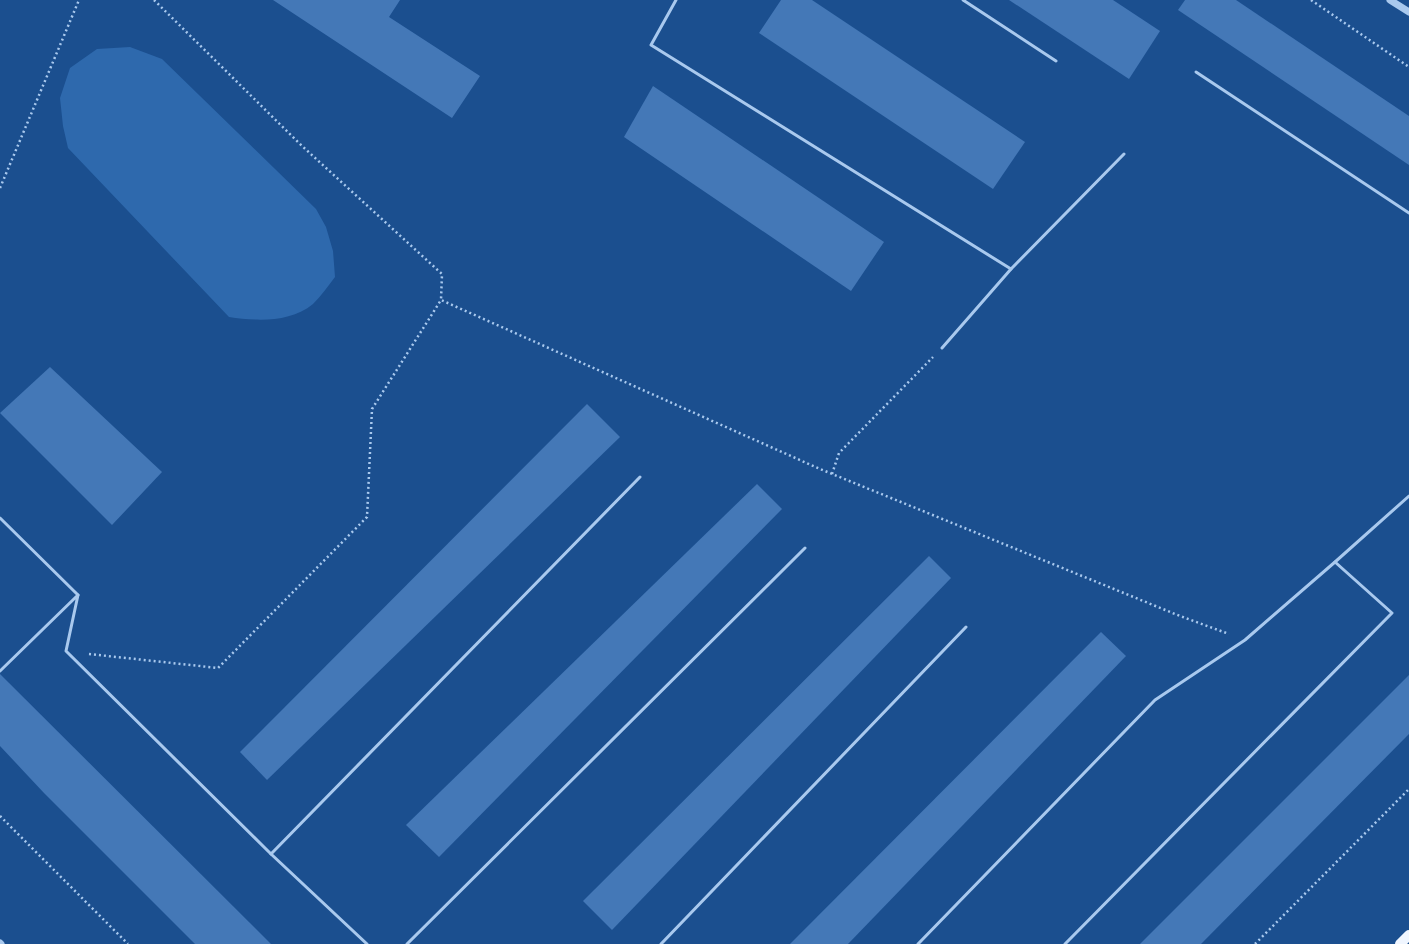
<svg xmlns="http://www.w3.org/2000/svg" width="1409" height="944" font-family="Barlow,sans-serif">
<rect width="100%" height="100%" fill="#1b4f8f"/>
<path fill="#2e69ad" d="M130,47L162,59L316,209L326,227L333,251L335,277C328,286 321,296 313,304C290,323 256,321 229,317L68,148L63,126L60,98L70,68L97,49Z"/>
<g fill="#4478b7">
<path d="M273,0H400L389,17L480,76L452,118Z"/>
<path d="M781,0H812L1025,142L993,189L759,33Z"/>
<path d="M1009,0H1113L1160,31L1129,79Z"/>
<path d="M1185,0H1236L1409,116V165L1178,10Z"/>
<path d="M653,86L884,242L851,291L624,137Z"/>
<path d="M50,367L162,472L112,525L0,413Z"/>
<path d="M587,404L620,437L267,780L240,752Z"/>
<path d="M757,484L782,509L439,857L406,825Z"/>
<path d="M929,556L951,578L612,930L583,901Z"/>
<path d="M1101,632L1126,656L848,944H790Z"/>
<path d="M0,674L259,932L271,944H195L44,793L0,746Z"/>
<path d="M1409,675V734L1201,944H1140Z"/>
</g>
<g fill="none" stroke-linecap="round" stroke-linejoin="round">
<g stroke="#a9c9ee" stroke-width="2.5" stroke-dasharray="2 3" stroke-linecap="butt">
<path d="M154,0L302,146L442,274L441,300"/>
<path d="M1311,0L1409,67"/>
<path d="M0,188L79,0"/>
<path d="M832,474L839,453L933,357"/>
<path d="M89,654L218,668L367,517L372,409L441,300L820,469L1180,616L1229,634"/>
<path d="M0,816L128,944"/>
<path d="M1255,944L1409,789"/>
</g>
<g stroke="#a9c9ee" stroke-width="3">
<path d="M676,0L651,45L1011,269"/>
<path d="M963,0L1056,61"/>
<path d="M1196,72L1409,213"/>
<path d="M942,348L1011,269L1124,154"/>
<path d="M0,518L78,595"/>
<path d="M0,671L78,595L66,651L271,854L367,944"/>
<path d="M271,854L640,477"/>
<path d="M407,944L805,548"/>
<path d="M661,944L966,627"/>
<path d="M918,944L1155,700L1245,640L1335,562L1409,496"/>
<path d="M1065,944L1392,613L1335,562"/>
</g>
<g stroke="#a9c9ee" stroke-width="7">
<path d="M1390,0L1409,12"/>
<path d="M0,943L1,944"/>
</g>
<path stroke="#f0f6ff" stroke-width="10" d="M1400,944L1409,935"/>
</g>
</svg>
